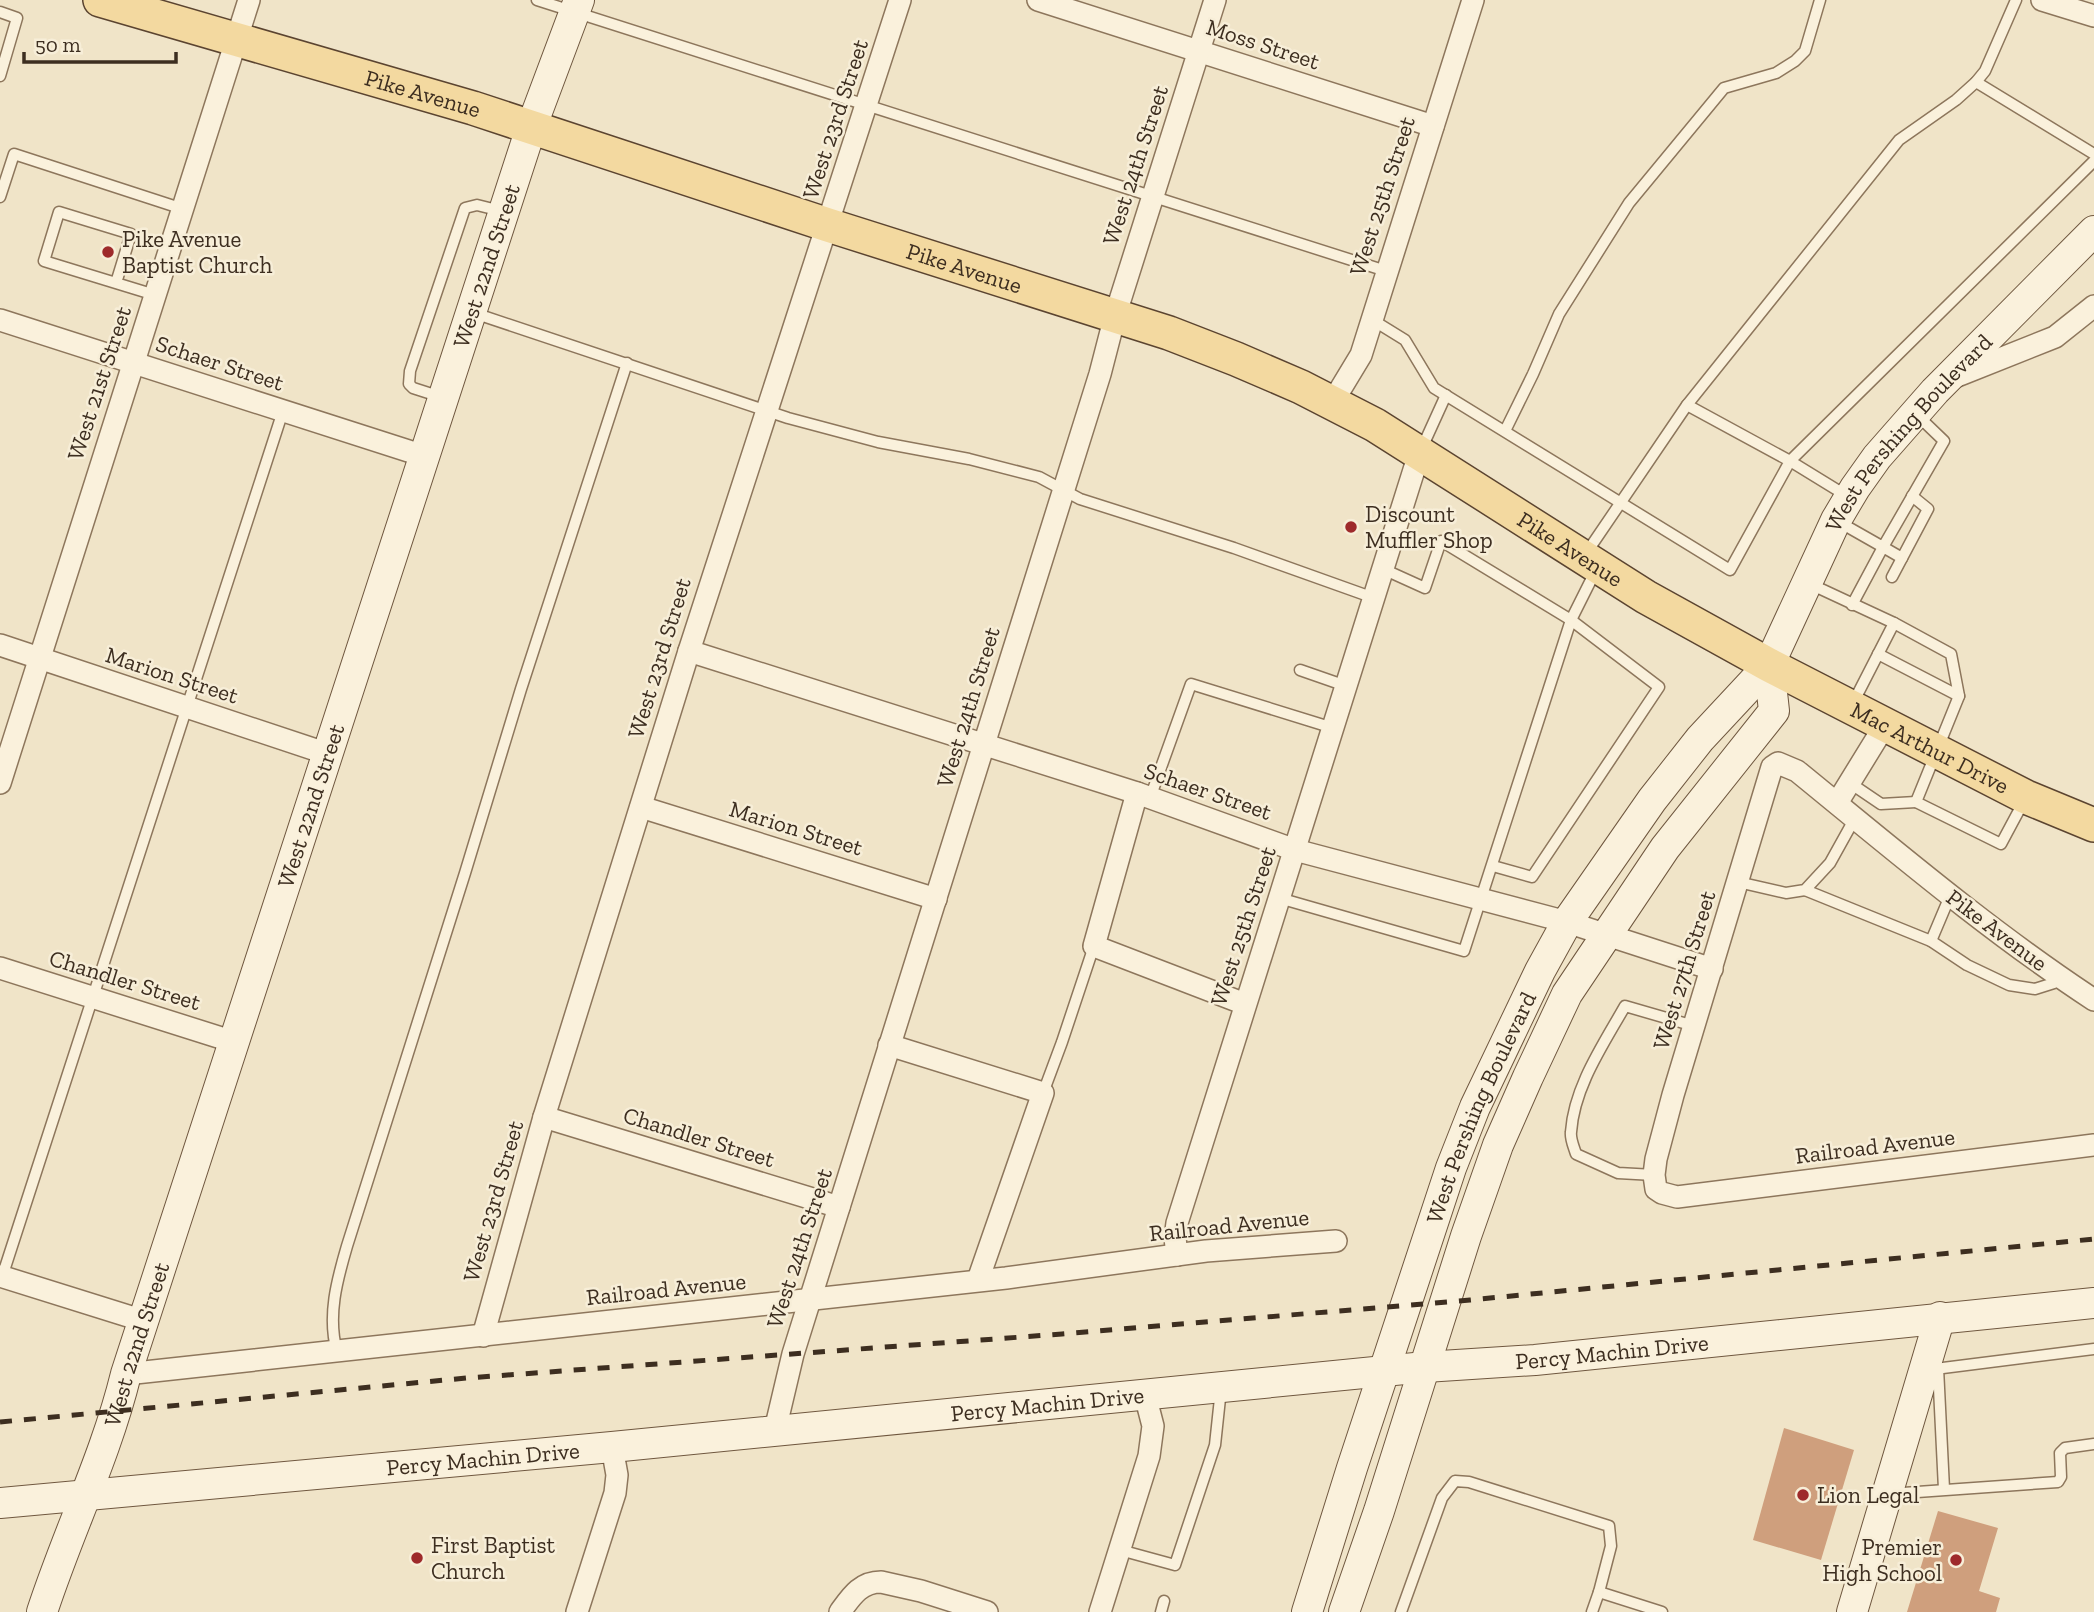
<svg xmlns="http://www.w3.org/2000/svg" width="2094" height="1612" font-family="'Zilla Slab',serif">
<rect width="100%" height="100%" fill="#f0e4c8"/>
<g fill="#cf9f7d">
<path d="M1784,1428L1854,1450L1821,1560L1753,1540Z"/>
<path d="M1938,1511L1998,1528L1979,1591L2000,1598L1996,1612H1907Z"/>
</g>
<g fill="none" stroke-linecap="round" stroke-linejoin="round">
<defs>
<g id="lane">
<path d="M537,0L1386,271"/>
<path d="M0,12L17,18L0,76"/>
<path d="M1976,82L2094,154"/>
<path d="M0,197L14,154L183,209"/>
<path d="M116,283L131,234L59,212L44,261L155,295"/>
<path d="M474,313L788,418L878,442L969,459L1039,477L1080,499L1234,548L1374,598"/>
<path d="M1371,319L1405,340L1434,388L1730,570L1790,461L1687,405C1653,455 1619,505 1585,555"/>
<path d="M441,397L413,388L409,384L410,371L465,208L477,205L501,211"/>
<path d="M1687,405L1899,140L1956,100L1976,82L1985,71L2016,0"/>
<path d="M1505,431L1533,374L1559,314L1629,203L1724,88L1776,73L1795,61L1805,51L1820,0"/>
<path d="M1421,450L1446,395"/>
<path d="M1847,496L1790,461L2094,161"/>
<path d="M1839,522L1883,547L1944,441L1917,415"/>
<path d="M1383,569L1425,588L1441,541L1571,620L1597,568"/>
<path d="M1892,577L1928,509L1912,496"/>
<path d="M1808,583L1894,623L1951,654L1959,696L1916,802L2001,844L2024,801"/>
<path d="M1852,605L1883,547L1902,558"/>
<path d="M1878,654L1959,696"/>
<path d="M1300,670L1346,686"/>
<path d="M1852,705L1894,623"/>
<path d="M1850,783L1881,804L1916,802"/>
<path d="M1150,798L1191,684L1333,728"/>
<path d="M1738,882L1786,893L1805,890L1830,863L1855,818"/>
<path d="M1805,890L1931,941L1967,965L2009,985L2035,989L2054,983L2060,977"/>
<path d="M1279,898L1464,951L1571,620L1659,687L1532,877L1493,866"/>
<path d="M1931,941L1950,896"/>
<path d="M1043,1093L1062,1042L1094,946"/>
<path d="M1654,1175L1618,1173L1576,1154C1574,1147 1570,1139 1571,1132C1574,1087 1603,1045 1625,1006L1694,1026"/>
<path d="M2,1277L283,411"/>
<path d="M337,1352C327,1316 337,1280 347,1246L465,873L521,689L627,363"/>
<path d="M1938,1368L1944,1489"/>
<path d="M1927,1370L2094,1349"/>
<path d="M1889,1494L2058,1482L2061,1477L2060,1453L2065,1448L2094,1444"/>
<path d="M1120,1550L1175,1565L1215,1445L1221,1389"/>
<path d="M1161,1612L1164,1601"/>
<path d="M1401,1612L1442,1498L1455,1481L1469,1482L1609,1526L1611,1546L1599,1592L1662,1612"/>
<path d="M1592,1612L1599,1592"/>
</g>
<g id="street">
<path d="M1038,0L1433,126"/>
<path d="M2042,0L2094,16"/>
<path d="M0,320L424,456"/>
<path d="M1957,376L2055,337L2094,306"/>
<path d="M1332,403L1361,355L1473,0"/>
<path d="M0,645L328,754"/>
<path d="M689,651L1137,793L1295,850L1567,922L1712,969"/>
<path d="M0,783L249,0"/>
<path d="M1137,793L1094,946L1245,1004"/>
<path d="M1837,803L1885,725"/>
<path d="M641,807L936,899"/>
<path d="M0,968L234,1042"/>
<path d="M2094,1000C1989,931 1894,850 1797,771L1778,763L1772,767L1673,1095L1656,1159L1654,1175L1656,1189L1662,1193L1677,1197L2094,1145"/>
<path d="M889,1045L1043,1093L978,1280"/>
<path d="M544,1117L839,1207"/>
<path d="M1177,1255L1175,1238L1177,1223L1419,454"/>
<path d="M0,1276L144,1321"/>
<path d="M483,1336L544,1117L689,651L900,0"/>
<path d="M126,1374L1006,1278L1206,1251L1336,1241"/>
<path d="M775,1430L793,1354L1100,374L1115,316L1215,0"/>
<path d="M577,1612L615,1493L617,1475L612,1447"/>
<path d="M840,1612C851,1597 860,1582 881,1582L921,1591L987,1612"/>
<path d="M1100,1612L1149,1456L1153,1426L1145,1395"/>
</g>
<g id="secondary">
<path id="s1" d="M0,1503L612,1447L1425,1367L1535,1360L2094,1303"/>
<path id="s2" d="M42,1612C68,1532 106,1456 126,1374L531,128L579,0"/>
<path id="s3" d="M1307,1612L1352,1468L1451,1168L1475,1107L1540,971L1567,922L1652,800L1700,739L1769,665L1836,520L1855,488L1877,457L1935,391L2094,231"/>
<path d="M1344,1612L1379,1511L1466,1236L1498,1145L1528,1077L1567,994L1665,848L1774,711L1769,665"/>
<path d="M1852,1612L1940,1317"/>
</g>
<g id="primary">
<path id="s4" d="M100,0L473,108L828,225L1169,333L1236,359L1301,387L1375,425L1646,597L1769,665L2026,797L2094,825"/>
</g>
</defs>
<use href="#lane" stroke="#8d765c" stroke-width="13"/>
<use href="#street" stroke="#8d765c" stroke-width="24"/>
<use href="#secondary" stroke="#6f573f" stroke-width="32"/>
<use href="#primary" stroke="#5b4430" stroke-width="36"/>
<use href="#lane" stroke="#faf1dc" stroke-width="10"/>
<use href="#street" stroke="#faf1dc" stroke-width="21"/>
<use href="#secondary" stroke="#faf1dc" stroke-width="30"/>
<use href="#primary" stroke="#f3d9a0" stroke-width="33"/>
<path stroke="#3d2e20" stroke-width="5" stroke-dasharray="12 12" stroke-linecap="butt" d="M0,1422L467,1378L1062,1334L1470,1300L2094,1239"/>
</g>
<g fill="#9e2a2b" stroke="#f7eed8" stroke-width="2.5">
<circle cx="108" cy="252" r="7"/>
<circle cx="1351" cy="527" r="7"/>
<circle cx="1803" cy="1495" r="7"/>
<circle cx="417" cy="1558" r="7"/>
<circle cx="1956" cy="1560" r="7"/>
</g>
<g text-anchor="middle" stroke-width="5" stroke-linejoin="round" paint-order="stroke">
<g font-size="23" fill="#3d2e20" stroke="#f7eed8">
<text transform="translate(1263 44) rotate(18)" y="8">Moss Street</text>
<text dy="8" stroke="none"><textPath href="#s4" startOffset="336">Pike Avenue</textPath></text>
<text transform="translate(835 119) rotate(-72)" y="8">West 23rd Street</text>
<text transform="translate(1135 165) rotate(-72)" y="8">West 24th Street</text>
<text transform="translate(1382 196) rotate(-72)" y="8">West 25th Street</text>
<text dy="8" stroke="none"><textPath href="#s2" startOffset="1418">West 22nd Street</textPath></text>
<text dy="8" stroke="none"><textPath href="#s4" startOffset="905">Pike Avenue</textPath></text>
<text transform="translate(220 363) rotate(18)" y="8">Schaer Street</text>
<text transform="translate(99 383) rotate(-72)" y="8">West 21st Street</text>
<text dy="8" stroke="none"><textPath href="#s3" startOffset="1340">West Pershing Boulevard</textPath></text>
<text dy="8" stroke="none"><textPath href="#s4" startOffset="1577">Pike Avenue</textPath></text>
<text transform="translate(659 658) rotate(-73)" y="8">West 23rd Street</text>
<text transform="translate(172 675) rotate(18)" y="8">Marion Street</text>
<text transform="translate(968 707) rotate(-73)" y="8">West 24th Street</text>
<text dy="8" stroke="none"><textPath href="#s4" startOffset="1988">Mac Arthur Drive</textPath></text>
<text transform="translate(1208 791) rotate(19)" y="8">Schaer Street</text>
<text dy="8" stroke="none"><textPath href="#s2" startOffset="850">West 22nd Street</textPath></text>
<text transform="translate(796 828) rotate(17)" y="8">Marion Street</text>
<text transform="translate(1243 926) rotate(-72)" y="8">West 25th Street</text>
<text transform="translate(1997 930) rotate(37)" y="8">Pike Avenue</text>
<text transform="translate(1684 970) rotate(-73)" y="8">West 27th Street</text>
<text transform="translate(125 980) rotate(17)" y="8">Chandler Street</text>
<text dy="8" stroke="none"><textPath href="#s3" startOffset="534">West Pershing Boulevard</textPath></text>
<text transform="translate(699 1137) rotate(17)" y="8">Chandler Street</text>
<text transform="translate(1875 1146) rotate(-7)" y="8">Railroad Avenue</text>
<text transform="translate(493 1201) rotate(-74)" y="8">West 23rd Street</text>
<text transform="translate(1229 1225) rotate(-6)" y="8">Railroad Avenue</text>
<text transform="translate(799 1248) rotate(-72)" y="8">West 24th Street</text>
<text transform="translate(666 1289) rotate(-6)" y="8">Railroad Avenue</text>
<text dy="8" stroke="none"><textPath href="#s2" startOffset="284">West 22nd Street</textPath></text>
<text dy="8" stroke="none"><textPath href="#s1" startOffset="1619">Percy Machin Drive</textPath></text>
<text dy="8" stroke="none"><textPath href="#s1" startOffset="1052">Percy Machin Drive</textPath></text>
<text dy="8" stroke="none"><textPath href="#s1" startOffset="485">Percy Machin Drive</textPath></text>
</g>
<g font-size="23" fill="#3d2e20" stroke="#f7eed8" text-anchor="start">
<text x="122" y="247">Pike Avenue<tspan x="122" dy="26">Baptist Church</tspan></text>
<text x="1365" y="522">Discount<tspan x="1365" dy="26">Muffler Shop</tspan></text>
<text x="1817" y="1503">Lion Legal</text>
<text x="431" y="1553">First Baptist<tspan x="431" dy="26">Church</tspan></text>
<text x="1942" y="1555" text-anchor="end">Premier<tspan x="1942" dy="26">High School</tspan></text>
</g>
</g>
<path d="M24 52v10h152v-10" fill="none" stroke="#3d2e20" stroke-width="3.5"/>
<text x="35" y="52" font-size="21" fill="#3d2e20" stroke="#f7eed8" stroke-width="5" paint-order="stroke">50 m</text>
</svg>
